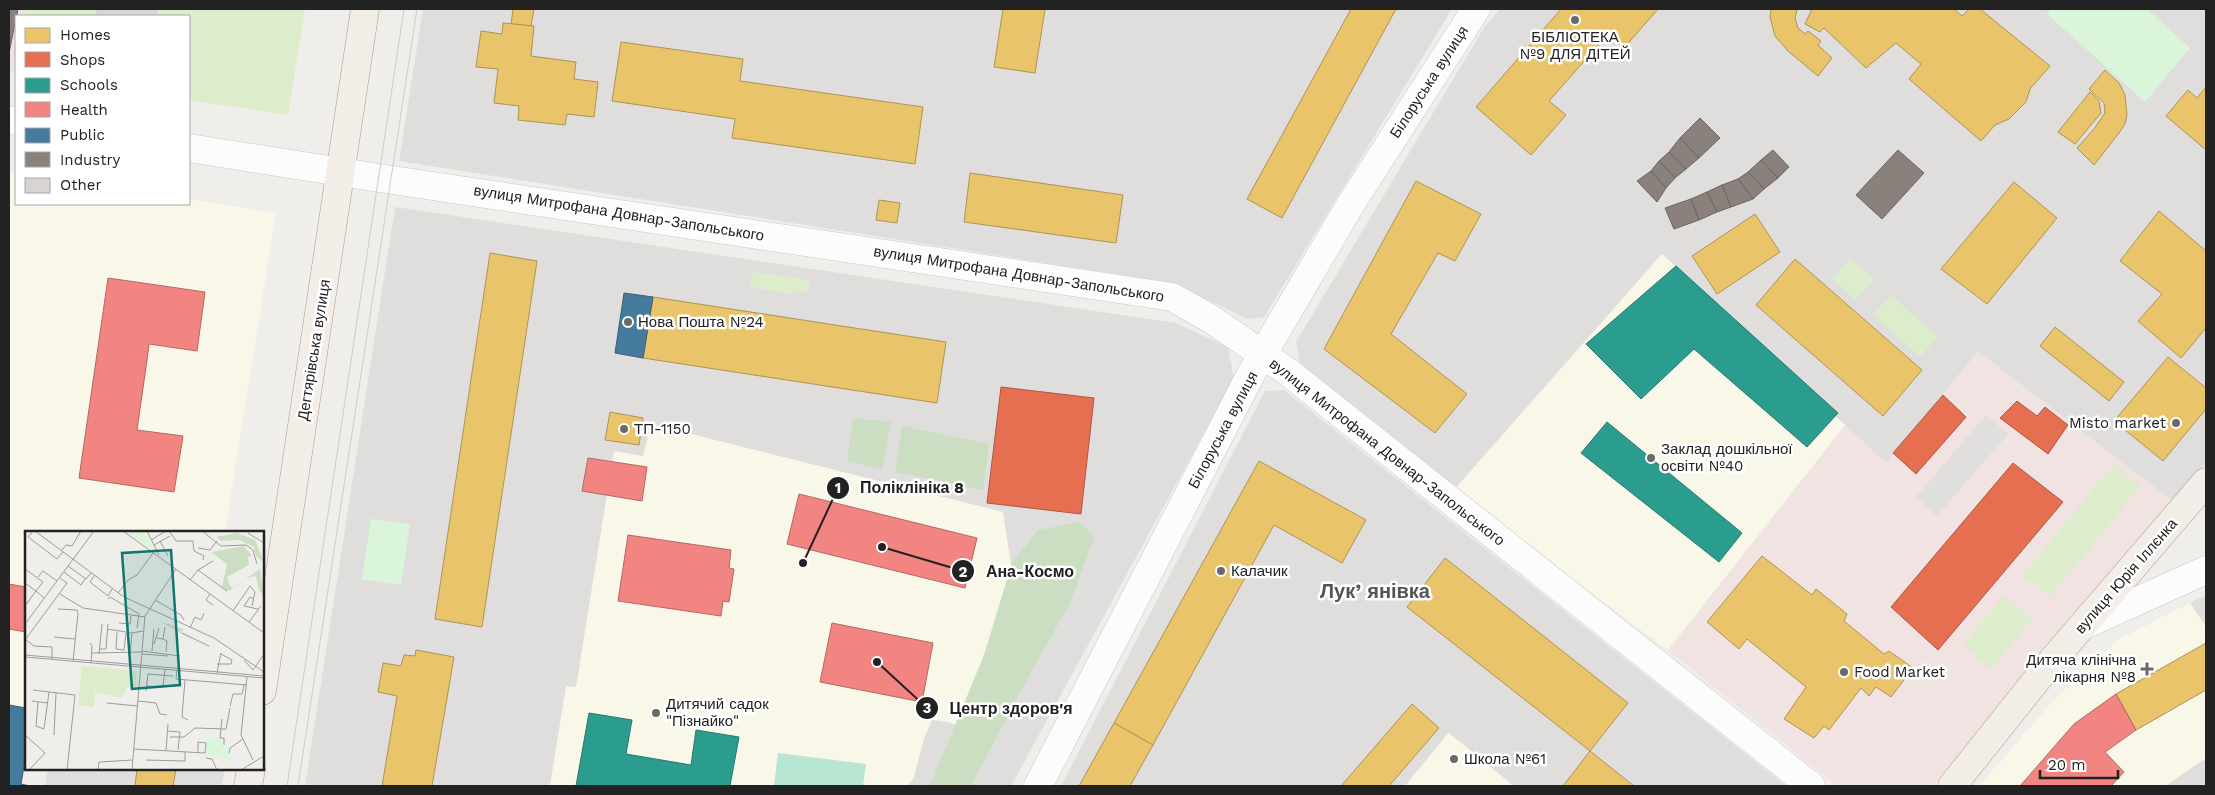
<svg xmlns="http://www.w3.org/2000/svg" width="2215" height="795" font-family="'Work Sans',sans-serif">
<rect width="100%" height="100%" fill="#f0eeeb"/>
<g fill="#dfdedc">
<path d="M423,9H1452L1264,317L1247,319L1204,298L1161,281L399,161Z"/>
<path d="M1500,9H2206V463L2174,502L1885,463L1662,254L1453,491L1300,366L1296,342L1485,26Z"/>
<path d="M395,207L1176,323L1228,347L1234,378L1011,786H305Z"/>
<path d="M1284,390L1786,786H1061L1265,391Z"/>
<path d="M2206,595V627L2190,603Z"/>
<path d="M2206,758V786H2165Z"/>
<path d="M48,769H225L222,786H45Z"/>
</g>
<path fill="#f1e3e1" d="M1978,351L2174,502L1933,786H1837L1668,650L1845,425L1886,463Z"/>
<path fill="#ede4e9" d="M9,9H26L25,16H16V62L14,72H9Z"/>
<g fill="#f8f7e8">
<path d="M9,172L16,173V204H189V199L276,213L225,532H26V707L9,704Z"/>
<path d="M1662,254L1845,425L1668,650L1453,491Z"/>
<path d="M651,424L1003,512L1020,623L974,732L948,722L932,720L924,739L914,777L908,786H550L566,686L576,687L614,451L643,456Z"/>
<path d="M2190,603L2206,627V758L2165,786H1979L2055,699L2119,639Z"/>
<path d="M1449,732V733L1514,786H1405Z"/>
</g>
<g fill="#ddeccb">
<path d="M26,9H305L288,115L189,100V16H25Z"/>
<path d="M1850,258L1874,279L1856,300L1832,279Z"/>
<path d="M753,272L810,280L808,293L793,290L792,294L750,287Z"/>
<path d="M1891,295L1938,337L1920,357L1873,315Z"/>
<path d="M2114,464L2141,486L2050,597L2023,575Z"/>
<path d="M2004,596L2032,619L1991,669L1963,645Z"/>
</g>
<g fill="#cbdec1">
<path d="M853,418L891,422L882,470L847,461Z"/>
<path d="M902,426L989,444L983,490L895,472Z"/>
<path d="M1080,522L1094,537L1070,603L1024,685L971,786H930L984,655L1012,563L1038,530Z"/>
</g>
<g fill="#daf5da">
<path d="M2051,9H2147L2190,48L2145,102L2047,14Z"/>
<path d="M371,519L410,524L401,585L362,579Z"/>
</g>
<path fill="#b7e6d2" d="M778,753L866,764L863,786H774Z"/>
<g fill="#e0dfde">
<path d="M1879,62L1908,88L1881,118L1867,114L1858,106L1851,92Z"/>
<path d="M1986,415L2008,434L1937,516L1916,497Z"/>
</g>
<g fill="#e9c46a" stroke="#ad9354">
<path d="M513,9H534L531,26L511,24Z"/>
<path d="M1003,9H1045L1035,73L994,67Z"/>
<path d="M1351,9H1396L1282,218L1247,199Z"/>
<path d="M1561,9H1658L1624,48L1608,34L1549,101L1566,115L1531,155L1476,107Z"/>
<path d="M1771,9H1797L1795,18L1798,28L1805,34L1808,31L1821,41L1818,45L1832,58L1818,76L1788,51L1775,36L1770,17Z"/>
<path d="M1812,9H1954L1962,16L1969,9H1980L2050,66L2030,89L2026,102L2009,119L1995,125L1981,141L1909,79L1921,64L1896,43L1866,68L1824,28L1820,32L1805,24Z"/>
<path d="M503,23L534,26L531,56L576,62L574,79L598,82L594,117L567,114L565,125L518,120L519,106L494,103L498,69L476,67L481,31L502,34Z"/>
<path d="M621,42L743,59L740,81L923,107L915,164L732,138L735,119L612,101Z"/>
<path d="M2105,70L2119,83L2125,95L2127,115L2125,124L2119,133L2094,165L2077,148L2094,129L2105,113L2104,103L2089,89Z"/>
<path d="M2206,87V150L2166,116L2188,90L2197,98Z"/>
<path d="M2090,92L2099,101L2101,113L2075,144L2058,132Z"/>
<path d="M970,173L1123,195L1116,243L964,222Z"/>
<path d="M1416,181L1481,214L1455,261L1438,253L1391,334L1467,394L1435,433L1324,349Z"/>
<path d="M2014,182L2057,218L1987,304L1941,269Z"/>
<path d="M879,200L900,203L897,223L876,220Z"/>
<path d="M2159,211L2206,251V328L2181,358L2138,321L2162,294L2120,261Z"/>
<path d="M1755,214L1780,252L1717,294L1692,256Z"/>
<path d="M490,253L537,261L482,627L435,619Z"/>
<path d="M1795,259L1922,370L1883,416L1756,305Z"/>
<path d="M653,297L946,342L937,403L643,358Z"/>
<path d="M2055,327L2124,382L2109,401L2040,346Z"/>
<path d="M2168,357L2206,388V409L2163,461L2114,421Z"/>
<path d="M610,412L643,418L639,445L605,440Z"/>
<path d="M1259,461L1366,520L1342,563L1274,525L1153,745L1114,723Z"/>
<path d="M1762,556L1812,595L1816,589L1847,614L1844,621L1884,654L1889,651L1913,668L1891,697L1876,687L1869,696L1861,688L1829,730L1824,726L1814,738L1784,719L1806,687L1747,639L1739,649L1707,622Z"/>
<path d="M1445,558L1628,703L1590,751L1407,607Z"/>
<path d="M2206,643V690L2136,730L2116,694Z"/>
<path d="M416,650L454,657L432,786H382L397,696L378,692L383,663L401,666L404,655L415,656Z"/>
<path d="M1412,704L1439,728L1389,786H1341Z"/>
<path d="M1114,723L1153,745L1130,786H1079Z"/>
<path d="M1590,751L1634,786H1563Z"/>
<path d="M137,769H176L173,786H135Z"/>
</g>
<g fill="#e76f51" stroke="#ac5843">
<path d="M1001,387L1094,398L1081,514L987,503Z"/>
<path d="M1943,395L1966,417L1916,474L1893,453Z"/>
<path d="M2017,401L2037,416L2045,407L2068,425L2048,454L2000,418Z"/>
<path d="M2013,463L2063,502L1938,650L1891,607Z"/>
</g>
<g fill="#2a9d8f" stroke="#28786e">
<path d="M1676,266L1838,413L1807,447L1694,349L1641,399L1586,344Z"/>
<path d="M1607,422L1742,533L1719,562L1581,453Z"/>
<path d="M589,713L632,720L626,754L691,765L696,730L739,737L730,786H576Z"/>
</g>
<g fill="#f28482" stroke="#b46765">
<path d="M108,278L205,292L197,351L149,344L148,353L137,430L183,436L174,492L79,478Z"/>
<path d="M588,458L647,467L642,501L582,491Z"/>
<path d="M799,494L977,538L965,588L787,544Z"/>
<path d="M628,535L731,550L729,568L734,569L729,602L723,601L721,616L618,601Z"/>
<path d="M9,584L26,587V632L9,629Z"/>
<path d="M832,623L933,643L922,702L820,682Z"/>
<path d="M2116,694L2136,730L2105,752L2124,772L2111,786H2020L2074,724Z"/>
</g>
<g fill="#457b9d" stroke="#3a6078">
<path d="M624,293L653,297L643,358L615,353Z"/>
<path d="M9,705L26,708V755L21,784L30,786H9Z"/>
</g>
<g fill="#8a817c" stroke="#6b6461">
<path d="M9,9H18L9,53Z"/>
<path d="M1700,118L1720,138L1699,158L1680,138Z"/>
<path d="M1680,138L1699,158L1686,169L1669,152Z"/>
<path d="M1773,150L1789,167L1778,178L1761,160Z"/>
<path d="M1898,150L1924,173L1882,219L1856,195Z"/>
<path d="M1669,152L1686,169L1675,178L1659,161Z"/>
<path d="M1761,160L1778,178L1764,189L1748,172Z"/>
<path d="M1659,161L1675,178L1666,188L1651,171Z"/>
<path d="M1651,171L1666,188L1657,202L1637,181Z"/>
<path d="M1748,172L1764,189L1753,199L1738,179Z"/>
<path d="M1738,179L1753,199L1731,207L1722,185Z"/>
<path d="M1722,185L1731,207L1717,212L1707,192Z"/>
<path d="M1707,192L1717,212L1699,220L1691,199Z"/>
<path d="M1691,199L1699,220L1674,229L1665,208Z"/>
</g>
<path fill="#d7d4d2" stroke="#d3d0cc" d="M97,9H157L156,16H96Z"/>
<g fill="none" stroke-linecap="round" stroke-linejoin="round">
<defs>
<g id="minor">
<path d="M9,120L16,121"/>
<path d="M189,148L379,178L1172,297L1211,319L1288,372L1811,786"/>
<path d="M2082,626L2206,570"/>
<path d="M1038,786L1251,374L1352,202L1476,9"/>
</g>
<g id="major">
<path d="M262,691L365,9"/>
<path d="M248,786L251,769"/>
<path d="M1952,786L2051,662L2206,482"/>
</g>
</defs>
<use href="#minor" stroke="#c9c8c7" stroke-width="29"/>
<use href="#major" stroke="#a79c86" stroke-width="29"/>
<use href="#minor" stroke="#fdfcfc" stroke-width="28"/>
<use href="#major" stroke="#f3ede7" stroke-width="28"/>
<g stroke="#ccc" stroke-width="1">
<path d="M287,786L404,9"/>
<path d="M298,786L417,9"/>
</g>
</g>
<g fill="#6a6968" stroke="#fff" stroke-width="2">
<circle cx="1575" cy="20" r="5"/>
<circle cx="628" cy="322" r="5"/>
<circle cx="2176" cy="423" r="5"/>
<circle cx="624" cy="429" r="5"/>
<circle cx="1651" cy="458" r="5"/>
<circle cx="1221" cy="571" r="5"/>
<path d="M2144.5 661.5h5v5h5v5h-5v5h-5v-5h-5v-5h5z"/>
<circle cx="1844" cy="672" r="5"/>
<circle cx="656" cy="713" r="5"/>
<circle cx="1454" cy="759" r="5"/>
</g>
<g text-anchor="middle" stroke-width="5" stroke-linejoin="round" paint-order="stroke">
<g font-size="15" fill="#222" stroke="#fff" text-anchor="start">
<text x="1575" y="42" text-anchor="middle">БІБЛІОТЕКА<tspan x="1575" dy="17">№9 ДЛЯ ДІТЕЙ</tspan></text>
<text x="638" y="327">Нова Пошта №24</text>
<text x="2166" y="428" text-anchor="end">Misto market</text>
<text x="634" y="434">ТП-1150</text>
<text x="1661" y="454">Заклад дошкільної<tspan x="1661" dy="17">освіти №40</tspan></text>
<text x="1231" y="576">Калачик</text>
<text x="2136" y="665" text-anchor="end">Дитяча клінічна<tspan x="2136" dy="17">лікарня №8</tspan></text>
<text x="1854" y="677">Food Market</text>
<text x="666" y="709">Дитячий садок<tspan x="666" dy="17">"Пізнайко"</tspan></text>
<text x="1464" y="764">Школа №61</text>
</g>
<g font-size="15" fill="#222" stroke="#fff">
<text transform="translate(1429 82) rotate(-57)" y="5">Білоруська вулиця</text>
<text transform="translate(619 213) rotate(9)" y="5">вулиця Митрофана Довнар-Запольського</text>
<text transform="translate(1019 274) rotate(9)" y="5">вулиця Митрофана Довнар-Запольського</text>
<text transform="translate(314 350) rotate(-81)" y="5">Дегтярівська вулиця</text>
<text transform="translate(1223 430) rotate(-62)" y="5">Білоруська вулиця</text>
<text transform="translate(1387 452) rotate(38)" y="5">вулиця Митрофана Довнар-Запольського</text>
<text transform="translate(2126 576) rotate(-49)" y="5">вулиця Юрія Іллєнка</text>
</g>
<g font-size="20" font-weight="bold" fill="#555" stroke="#fff">
<text x="1375" y="598">Лукʼянівка</text>
</g>
</g>
<g transform="translate(25 531)">
<rect width="239" height="239" fill="#f0eeeb"/>
<path d="M57,135L112,140L111,157L102,156L97,167L70,161L69,176L53,174Z" fill="#ddeccb"/>
<path d="M212,2L230,9L239,31L231,25L229,16L214,9L196,10L191,6ZM219,15L227,25L223,26L224,34L202,46L204,53L207,57L235,38L239,64L234,59L231,45L222,47L204,60L197,56L202,33L186,21ZM134,90L158,98L157,102L180,116Z" fill="#cbdec1"/>
<path d="M102,0H119L128,16L126,18ZM181,206L195,208L198,215L204,216L206,229L180,223Z" fill="#daf5da"/>
<path fill="none" stroke="#9e9c9b" stroke-width="1" d="M8,0L3,6L32,28L38,21M10,0L99,66L189,107L239,141M98,0L239,102M122,0L134,24M177,0L196,15L221,14L228,19L232,33M205,0H224M145,1L151,10H168L169,20L179,25L178,29M223,2L239,12M126,9L141,0M135,10L143,25M129,14L145,5M173,17L185,19L192,10M37,19L41,14L47,15L56,0M43,35L61,48L66,42M0,38L18,51L11,60L19,67M173,39L202,60M39,41L56,54L60,48M70,44L65,51L83,65L87,58M13,46L18,40L32,50M165,49L173,39L188,30M0,52L11,60L0,75M93,62L103,49L112,44L128,22M35,63L58,77L120,86M185,63L181,69L188,74M83,68L85,66L114,83L112,97M229,68L225,66L219,75L233,78M130,69L156,84L159,89M33,78L52,79L53,82L48,130M208,80L225,55L230,61L227,75M224,91L236,75M94,92L105,93L106,85M0,93L69,0M165,97L170,86L176,89L179,82M82,98L107,102L118,100M92,101L91,118L99,119L101,102M157,102L184,115M29,106L50,108M132,107L138,108L140,96M0,108L9,115L27,116V128M138,108L142,110L141,121M0,109L42,52L35,47M65,112L67,115L66,132M129,113L134,97M74,118H81L83,93M117,120L155,125M127,120L129,98M67,122L117,121M105,122L107,102M74,123L77,93M117,123L143,125M0,124L239,145M0,126L239,147M219,129L228,139L239,123M192,133H206L207,129L196,123M152,139L151,148L222,154M192,142L196,122M222,146L216,204L228,229M160,149L157,186L163,189M121,155L138,156L140,138M8,159L50,164L42,239M121,160L123,143L148,145M7,170L23,172M113,170L131,172L135,183L142,184M13,171L11,195L19,198L24,161M82,172L112,175M205,175L208,163H217L219,154M197,188L195,207H199V214M143,200L155,201L153,219M0,204L20,222L4,239M29,204L31,162M145,206H159L170,197L201,198L205,177M109,218L180,222L181,212L173,211V222M141,220L143,193M204,222L205,217L218,208M181,227L187,228L192,239M121,229L160,230V221M73,239L74,231L108,229M107,239L120,85L151,38M216,239L239,225"/>
<path fill="#0f766e" fill-opacity="0.15" stroke="#0f766e" stroke-width="2.5" d="M146,19L155,154L107,158L97,22Z"/>
<rect width="239" height="239" fill="none" stroke="#222" stroke-width="2.5"/>
</g>
<path fill="none" stroke="#222" stroke-width="2" d="M803 563L838 488M882 547L963 571M877 662L927 708"/>
<g fill="#222" stroke="#fff" stroke-width="2">
<circle cx="803" cy="563" r="5"/>
<circle cx="882" cy="547" r="5"/>
<circle cx="877" cy="662" r="5"/>
<circle cx="838" cy="488" r="12"/>
<circle cx="963" cy="571" r="12"/>
<circle cx="927" cy="708" r="12"/>
</g>
<g font-size="15" text-anchor="middle" font-weight="bold" fill="#fff">
<text x="838" y="493">1</text>
<text x="963" y="577">2</text>
<text x="927" y="713">3</text>
</g>
<g font-size="16" text-anchor="middle" font-weight="bold" fill="#222" stroke="#fff" stroke-width="5" stroke-linejoin="round" paint-order="stroke">
<text x="912" y="493">Поліклініка 8</text>
<text x="1030" y="577">Ана-Космо</text>
<text x="1011" y="714">Центр здоров'я</text>
</g>
<rect width="2215" height="795" fill="none" stroke="#222222" stroke-width="20"/>
<rect x="15" y="15" width="175" height="190" fill="#ffffff" stroke="#a7a7a7"/>
<rect x="25" y="28" width="25" height="15" fill="#e9c46a" stroke="#a7a7a7"/>
<text x="60" y="40" font-size="15" fill="#222222">Homes</text>
<rect x="25" y="52" width="25" height="15" fill="#e76f51" stroke="#a7a7a7"/>
<text x="60" y="65" font-size="15" fill="#222222">Shops</text>
<rect x="25" y="78" width="25" height="15" fill="#2a9d8f" stroke="#a7a7a7"/>
<text x="60" y="90" font-size="15" fill="#222222">Schools</text>
<rect x="25" y="102" width="25" height="15" fill="#f28482" stroke="#a7a7a7"/>
<text x="60" y="115" font-size="15" fill="#222222">Health</text>
<rect x="25" y="128" width="25" height="15" fill="#457b9d" stroke="#a7a7a7"/>
<text x="60" y="140" font-size="15" fill="#222222">Public</text>
<rect x="25" y="152" width="25" height="15" fill="#8a817c" stroke="#a7a7a7"/>
<text x="60" y="165" font-size="15" fill="#222222">Industry</text>
<rect x="25" y="178" width="25" height="15" fill="#d7d4d2" stroke="#a7a7a7"/>
<text x="60" y="190" font-size="15" fill="#222222">Other</text>
<path d="M2040 770v8h78v-8" fill="none" stroke="#222222" stroke-width="2.5"/>
<text x="2048" y="770" font-size="15" fill="#222222" stroke="#ffffff" stroke-width="4" paint-order="stroke">20 m</text>
</svg>
